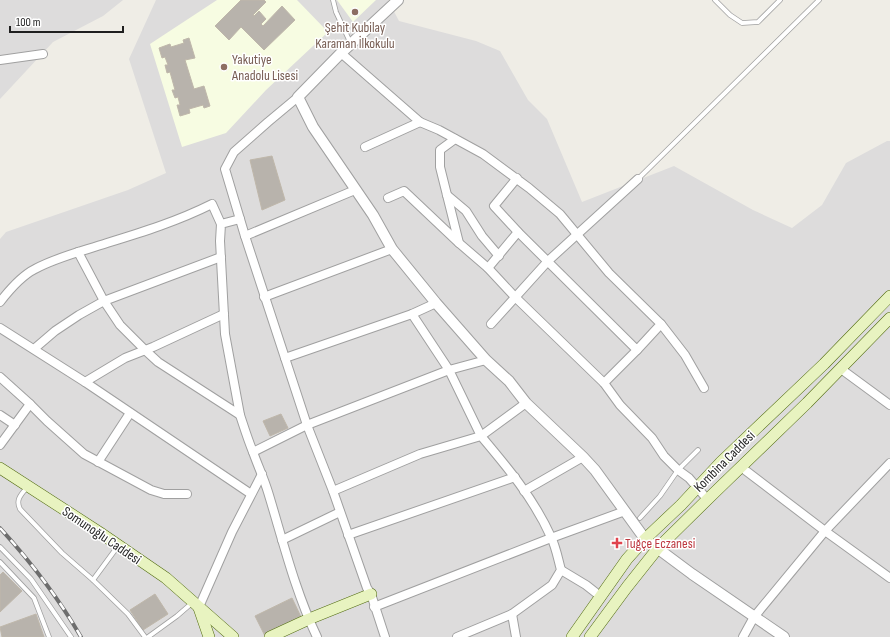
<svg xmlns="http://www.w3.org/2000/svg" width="890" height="637" font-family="'Sofia Sans Condensed',sans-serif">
<rect width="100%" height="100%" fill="#efede6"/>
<g fill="#dddcdc">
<path d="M0,0H123L103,16L53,42L0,99Z"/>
<path d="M156,0H388L399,21L476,41L500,51L528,100L547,119L582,202L674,166L753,210L792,228L822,205L846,163L887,141H890V637H0V239L6,232L128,190L166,173L129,59Z"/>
</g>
<g fill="#f7fce2">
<path d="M217,0H297L328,32L266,90L226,133L182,147L150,44Z"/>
<path d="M337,0H376L353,22Z"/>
</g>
<g fill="#b8b3ac" stroke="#bfb7aa">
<path d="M241,0H264L266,2L253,15L254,16L259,11L266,19L261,24L263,26L282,6L295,20L264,50L241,27L229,40L215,26Z"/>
<path d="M189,38L195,58L185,60L194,89L204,86L210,106L204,108L203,105L189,109L190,113L180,116L177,105H180L178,97L175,98L172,90H175L170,72L167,73L165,65H168L165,57L162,58L159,48L170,44L171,47L184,43L183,40Z"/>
<path d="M272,156L285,200L262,210L250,160Z"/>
<path d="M281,414L288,428L270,436L263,421Z"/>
<path d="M3,572L22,591L0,612V575Z"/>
<path d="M155,594L168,614L143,630L130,610Z"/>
<path d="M292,598L302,619L265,636L255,616Z"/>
<path d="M36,614L44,637H2L0,627Z"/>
</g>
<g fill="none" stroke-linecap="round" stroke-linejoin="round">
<defs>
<g id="service">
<path d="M333,0L336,12L351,44"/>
<path d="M715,0L730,15L742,23L758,22L780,0"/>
<path d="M638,179L819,0"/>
<path d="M28,486C22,494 15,499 20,509L62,553L93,580L128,614L145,637"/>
<path d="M640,518L660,496L678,470L698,450"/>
<path d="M0,547L31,579L71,637"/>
<path d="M0,562L34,598L49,637"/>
<path d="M93,580L118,546"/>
<path d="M148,637L177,616L192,603"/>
</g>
<g id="minor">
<path d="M341,53L420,122L439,130L483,154L529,188L560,214L609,273L661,324L637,350L518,232L494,206L517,178"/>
<path d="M0,60L43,54"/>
<path d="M298,97L268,122L234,152L225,169L245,236L307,425L333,491L367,588L371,594L385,637"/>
<path d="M455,139L440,150V167L459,243L488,268L515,297L604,383L620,405L652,438L664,456L678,470L689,478L707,499"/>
<path d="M365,147L420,122"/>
<path d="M447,195L466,211L482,236L499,256"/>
<path d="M388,198L404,191L459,243"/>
<path d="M245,236L355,190"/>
<path d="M78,252L104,301L120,325L145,350L158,362L240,415L225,334L220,241L221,224L240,219"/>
<path d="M488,268L518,232"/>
<path d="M264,297L392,249"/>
<path d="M0,302C10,289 21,276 35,269C57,257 83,251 107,243C143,232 178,221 212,204L221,224"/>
<path d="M412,314L449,370L481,436L526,403"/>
<path d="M491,324L548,261L638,179"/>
<path d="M661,324L685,355L704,388"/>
<path d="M0,328L85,382L251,494"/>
<path d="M34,349L55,331L79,315L104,301L221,257"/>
<path d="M285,358L412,314L436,303"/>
<path d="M841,369L890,405"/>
<path d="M0,377L30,404L47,421L84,454L151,490L164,494H187"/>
<path d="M85,382L125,358L153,347L224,314"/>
<path d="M604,383L637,350"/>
<path d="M0,415L15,425"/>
<path d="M240,415C244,427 248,440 253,452C258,466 264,479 268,492C283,541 295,591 317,637"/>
<path d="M0,445L30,404"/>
<path d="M253,452L307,425L449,370L486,360"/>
<path d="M98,462L130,413"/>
<path d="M741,467L825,531L890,578"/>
<path d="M333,491L420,454L481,436C508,468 534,499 551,537C556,547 558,559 561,570L552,585L512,614L457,637"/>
<path d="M524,491L583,457"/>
<path d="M348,535L515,477"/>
<path d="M282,540L340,512"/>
<path d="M561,570L586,585L600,596"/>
<path d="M199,607L232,532L262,474"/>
<path d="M374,607L551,538L625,511"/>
<path d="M512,614L516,637"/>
<path d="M743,637L754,617L825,531L890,463"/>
</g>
<path id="tertiary" d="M398,0L341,53L298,97L313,127L373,215L392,249L436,303L486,360L509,381L526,403L583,457L595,470L645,539L692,574L784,637"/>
<g id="secondary">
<path d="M0,468L99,532L166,578L233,637"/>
<path d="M199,608L209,637"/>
<path d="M270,637L309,619L371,594"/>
<path d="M572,637L627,559L645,539L681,505L721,462L824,364L890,296"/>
<path d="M590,637L627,587L658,548L714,493L807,403L890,318"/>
</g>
</defs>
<use href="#service" stroke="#a0a0a0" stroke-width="5.5"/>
<use href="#minor" stroke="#a0a0a0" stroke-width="10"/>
<use href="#tertiary" stroke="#a0a0a0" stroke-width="12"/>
<use href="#secondary" stroke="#526c10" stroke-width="12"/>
<use href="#service" stroke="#fff" stroke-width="4"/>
<use href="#minor" stroke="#fff" stroke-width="8"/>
<use href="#tertiary" stroke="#fff" stroke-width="10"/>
<use href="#secondary" stroke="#e8f3c0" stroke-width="11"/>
<defs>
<path id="rail" d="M0,528C31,562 58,597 81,637"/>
</defs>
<use href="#rail" stroke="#6d6d6d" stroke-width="4"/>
<use href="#rail" stroke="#fff" stroke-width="2.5" stroke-dasharray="8" stroke-linecap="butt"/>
</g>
<g fill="#8d6e63" stroke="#fff" stroke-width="1.5">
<circle cx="355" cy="12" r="4"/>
<circle cx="224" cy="67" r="4"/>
</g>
<path fill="#e0444e" stroke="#fff" stroke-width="1.5" d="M615 537h4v4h4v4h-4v4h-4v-4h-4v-4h4z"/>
<g text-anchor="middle" stroke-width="3" stroke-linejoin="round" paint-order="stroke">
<g font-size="14" fill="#785e54" stroke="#fff">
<text x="355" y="32">Şehit Kubilay<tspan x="355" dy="16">Karaman İlkokulu</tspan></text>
<text x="232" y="64" text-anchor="start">Yakutiye<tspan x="232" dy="16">Anadolu Lisesi</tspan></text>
</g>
<g font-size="14" fill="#1f1f1f" stroke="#fff">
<text transform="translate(724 461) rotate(-45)" y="5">Kombina Caddesi</text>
<text transform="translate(102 535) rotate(34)" y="5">Somunoğlu Caddesi</text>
</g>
<g font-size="14" fill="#be3a42" stroke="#fff" text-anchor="start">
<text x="625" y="548">Tuğçe Eczanesi</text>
</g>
</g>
<path d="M10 26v6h113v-6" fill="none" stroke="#1f1f1f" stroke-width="2"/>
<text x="16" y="26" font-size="12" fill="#1f1f1f" stroke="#ffffff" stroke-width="3" paint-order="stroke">100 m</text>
</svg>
